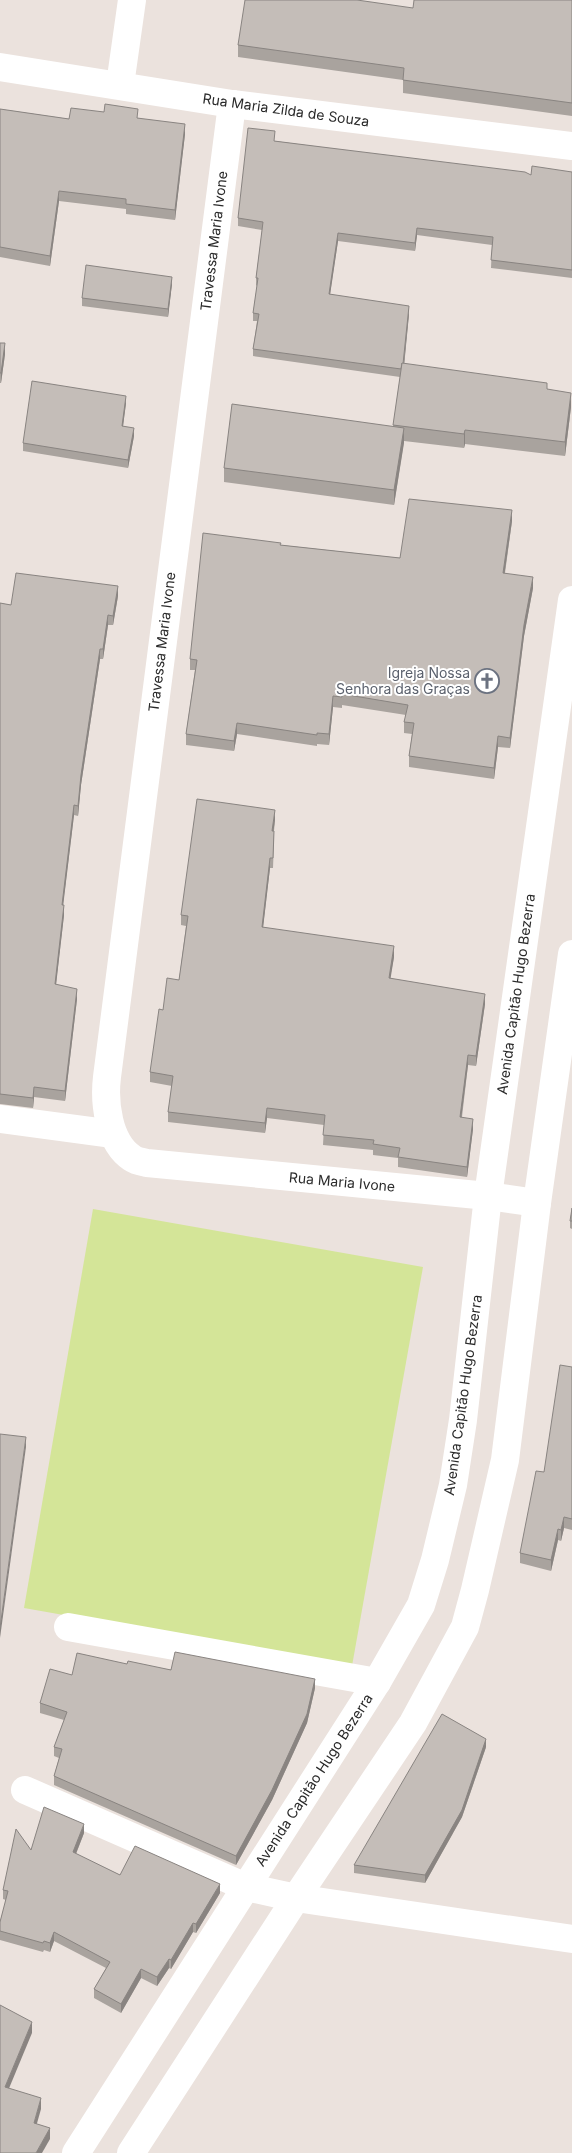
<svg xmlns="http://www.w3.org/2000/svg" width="572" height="2153" font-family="Inter,sans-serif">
<rect width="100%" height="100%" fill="#ebe2dd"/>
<path fill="#d4e598" d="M93,1209L423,1267L352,1666L24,1608Z"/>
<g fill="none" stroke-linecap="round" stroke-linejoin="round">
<g stroke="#fff" stroke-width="28">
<path d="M0,67L232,104L572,146"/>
<path d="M120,85L132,0"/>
<path d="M232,104L107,1077C104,1102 108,1142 132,1158C136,1161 142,1162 147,1163L488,1196L537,1203"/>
<path d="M0,1119L113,1134"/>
<path d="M68,1627L377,1682"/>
<path d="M25,1790L246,1887L296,1898L572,1939"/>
<path d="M76,2153L377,1682L421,1605L435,1560L453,1485L463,1420L488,1196L572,600"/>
<path d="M131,2153L296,1898L413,1723L465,1627L475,1590L505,1460L537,1203L572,954"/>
</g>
</g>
<g fill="#a9a39e">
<path d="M572,0V116L403,93V80L238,57V45L413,8Z"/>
<path d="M0,109L69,119L138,118L185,134L175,220L126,214V209L59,201L50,266L0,257Z"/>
<path d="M275,141L531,175L572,172V278L491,268L492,245L417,235L415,251L338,241L330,294L409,314L404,364L547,389L571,407L565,456L465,444L464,448L404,441L394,505L224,482V468L393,427L400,377L253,356V349L257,321H253V313L257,286L256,285V278L262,230L238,226V218Z"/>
<path d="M172,284L168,317L82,306V298Z"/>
<path d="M0,343L5,354L1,383H0Z"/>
<path d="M126,403L123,426L134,436L128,468L23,451V443Z"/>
<path d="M512,521L505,573L533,588L524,636L510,748L498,747L494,779L409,767V756L412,734L404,733V722L406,715L342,705V708L333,707L329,745L317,744V746L237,734L234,751L186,745V734L195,670H190V659L281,545L400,558Z"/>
<path d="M118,596L113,625H108L103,659H100L81,785L78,816L74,815L63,905L64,915L56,984L77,999L65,1101L34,1097L33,1108L0,1104V603L11,605Z"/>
<path d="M275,820L274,831V842L273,868H270L263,927L394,957L390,978L485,1004L476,1066L468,1065L462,1117L473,1129L467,1177L398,1167V1158L373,1155V1150L323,1145L324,1125L267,1118L265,1133L168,1122V1112L172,1086L150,1082V1072L163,1010L179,980L186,926L181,925V915Z"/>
<path d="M572,1208V1229L570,1228V1221Z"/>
<path d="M572,1367V1530L564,1528L561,1541L558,1540L551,1571L520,1563V1553L544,1472Z"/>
<path d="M127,1664L315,1688L307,1723L272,1800L236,1865L54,1785V1776L59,1758L54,1756V1747L64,1720L40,1713V1703L72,1675Z"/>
<path d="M486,1747L462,1817L425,1883L354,1873V1865Z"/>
<path d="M84,1833L76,1854L120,1875L220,1893L196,1933L193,1932L171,1969L169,1968L157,1986L141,1978L121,2013L94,1998V1989L106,1968L54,1941L50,1952L44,1950L43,1952L0,1940V1922L6,1900L3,1899V1890L31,1850Z"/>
</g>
<g fill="#898481">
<path d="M185,124V134L175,220V210Z"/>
<path d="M59,191V201L50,266V256Z"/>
<path d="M417,228V235L415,251V243Z"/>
<path d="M338,233V241L329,302V294Z"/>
<path d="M172,277V284L168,317V309Z"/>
<path d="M409,306V314L403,377V370Z"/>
<path d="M5,343V354L1,383V373Z"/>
<path d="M571,393V407L565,456V442Z"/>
<path d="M126,396V403L122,434V426Z"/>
<path d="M134,428V436L128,468V460Z"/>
<path d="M404,428V443L394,505V490Z"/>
<path d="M465,430V444L464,448V434Z"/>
<path d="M512,510V521L503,584V573Z"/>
<path d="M533,577V588L524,636L510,748V738L524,625Z"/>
<path d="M118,586V596L113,625V616Z"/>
<path d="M108,615V625L103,659V649Z"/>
<path d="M100,649V659L81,785L78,816V806L81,775Z"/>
<path d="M333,696V707L329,745V734Z"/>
<path d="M237,723V734L234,751V741Z"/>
<path d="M498,736V747L494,779V768Z"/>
<path d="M74,805V815L62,915V905Z"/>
<path d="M275,810V820L272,841V831Z"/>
<path d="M270,858V868L262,937V927Z"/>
<path d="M64,905V915L55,994V984Z"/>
<path d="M394,946V957L389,988V978Z"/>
<path d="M77,989V999L65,1101V1091Z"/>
<path d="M485,994V1004L476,1066V1056Z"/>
<path d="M468,1055V1065L460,1127V1117Z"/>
<path d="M34,1087V1097L33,1108V1098Z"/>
<path d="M267,1108V1118L265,1133V1123Z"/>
<path d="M473,1119V1129L467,1177V1167Z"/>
<path d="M26,1437V1447L0,1638V1628Z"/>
<path d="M564,1517V1528L561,1541V1530Z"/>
<path d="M558,1529V1540L551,1571V1560Z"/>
<path d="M315,1679V1688L307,1723L272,1800L236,1865V1856Z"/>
<path d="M486,1739V1747L462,1817L425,1883V1875Z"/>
<path d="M84,1824V1833L73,1861V1852Z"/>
<path d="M220,1884V1893L196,1933V1924Z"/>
<path d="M193,1923V1932L171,1969V1960Z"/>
<path d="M54,1932V1941L50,1952V1943Z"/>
<path d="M169,1959V1968L157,1986V1977Z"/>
<path d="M141,1969V1978L121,2013V2004Z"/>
<path d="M32,2022V2033L5,2098V2087Z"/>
<path d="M41,2098V2109L34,2134V2123Z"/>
<path d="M50,2128V2139L42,2153H36Z"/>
</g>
<g fill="#c4bdb8" stroke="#898481">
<path d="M245,0H357L413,8L414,0H572V103L403,80L404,68L238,45Z"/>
<path d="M105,104L138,109L137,118L185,124L175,210L126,204V199L59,191L50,256L0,247V109L69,119L71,108L104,112Z"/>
<path d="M248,128L275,131L274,141L322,147L525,172L531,175L532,166L572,172V270L491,260L493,237L417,228L415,243L338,233L329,294L409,306L403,364L402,363L401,369L253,349L259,314L253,313L258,278H256L263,222L238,218Z"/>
<path d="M86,265L172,277L168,309L82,298Z"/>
<path d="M0,343H5L1,373H0Z"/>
<path d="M402,363L547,383V389L571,393L565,442L465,430L464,434L393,425Z"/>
<path d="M32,381L126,396L122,426L134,428L128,460L23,443Z"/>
<path d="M232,404L404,428L394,490L224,468Z"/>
<path d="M409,499L512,510L503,573L533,577L524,625L510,738L498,736L494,768L409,756L414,723L404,722L408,705L342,694V697L333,696L329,734L317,733V735L237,723L234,741L186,734L197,660L190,659L203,533L281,543L280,545L400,558Z"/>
<path d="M16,573L118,586L113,616L108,615L103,649H100L81,775L78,806L74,805L62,905H64L55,984L77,989L65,1091L34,1087L33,1098L0,1094V603L11,605Z"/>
<path d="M197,799L275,810L272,831H274L273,858H270L262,927L394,946L389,978L485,994L476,1056L468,1055L460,1117L473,1119L467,1167L398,1157L400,1148L373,1144L374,1140L323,1135L325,1115L267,1108L265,1123L168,1112L173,1076L150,1072L159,1009L163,1010L167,978L179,980L188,916L181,915Z"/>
<path d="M572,1208V1221H570Z"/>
<path d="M560,1365L572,1367V1519L564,1517L561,1530L558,1529L551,1560L520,1553L536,1471L544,1472Z"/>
<path d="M0,1434L26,1437L0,1628Z"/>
<path d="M175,1652L315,1679L307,1714L272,1790L236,1856L54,1776L62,1749L54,1747L67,1712L40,1703L50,1669L72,1675L77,1653L127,1664L128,1661L171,1670Z"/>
<path d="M442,1714L486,1739L462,1810L425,1875L354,1865Z"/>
<path d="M44,1807L84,1824L73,1852L120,1875L135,1846L220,1884L196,1924L193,1923L171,1960L169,1959L157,1977L141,1969L121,2004L94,1989L110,1962L54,1932L50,1943L44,1941L43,1943L0,1931V1922L8,1891L3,1890L16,1829L31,1850Z"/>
<path d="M0,2005L32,2022L5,2087L41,2098L34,2123L50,2128L36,2153H0Z"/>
</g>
<defs>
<symbol id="church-ring" viewBox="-11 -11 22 22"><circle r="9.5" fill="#fff" stroke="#6b7280" stroke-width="1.5"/><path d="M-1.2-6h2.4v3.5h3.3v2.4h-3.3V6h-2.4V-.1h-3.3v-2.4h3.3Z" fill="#6b7280"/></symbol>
</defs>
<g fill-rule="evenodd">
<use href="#church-ring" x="473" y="667" width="28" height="28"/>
</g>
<g text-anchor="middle" stroke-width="4" stroke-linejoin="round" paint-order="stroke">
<g font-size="14" fill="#2a2a2a" stroke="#fff">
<text transform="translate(286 110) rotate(8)" y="5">Rua Maria Zilda de Souza</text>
<text transform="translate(214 241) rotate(-83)" y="5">Travessa Maria Ivone</text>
<text transform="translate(162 642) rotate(-83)" y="5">Travessa Maria Ivone</text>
<text transform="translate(516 994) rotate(-82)" y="5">Avenida Capitão Hugo Bezerra</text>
<text transform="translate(342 1182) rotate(5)" y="5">Rua Maria Ivone</text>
<text transform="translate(463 1395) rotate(-82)" y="5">Avenida Capitão Hugo Bezerra</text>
<text transform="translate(314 1780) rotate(-57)" y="5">Avenida Capitão Hugo Bezerra</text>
</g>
<g font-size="14" fill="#5b616d" stroke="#fff" text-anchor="end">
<text x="470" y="678">Igreja Nossa<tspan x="470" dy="16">Senhora das Graças</tspan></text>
</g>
</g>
</svg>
